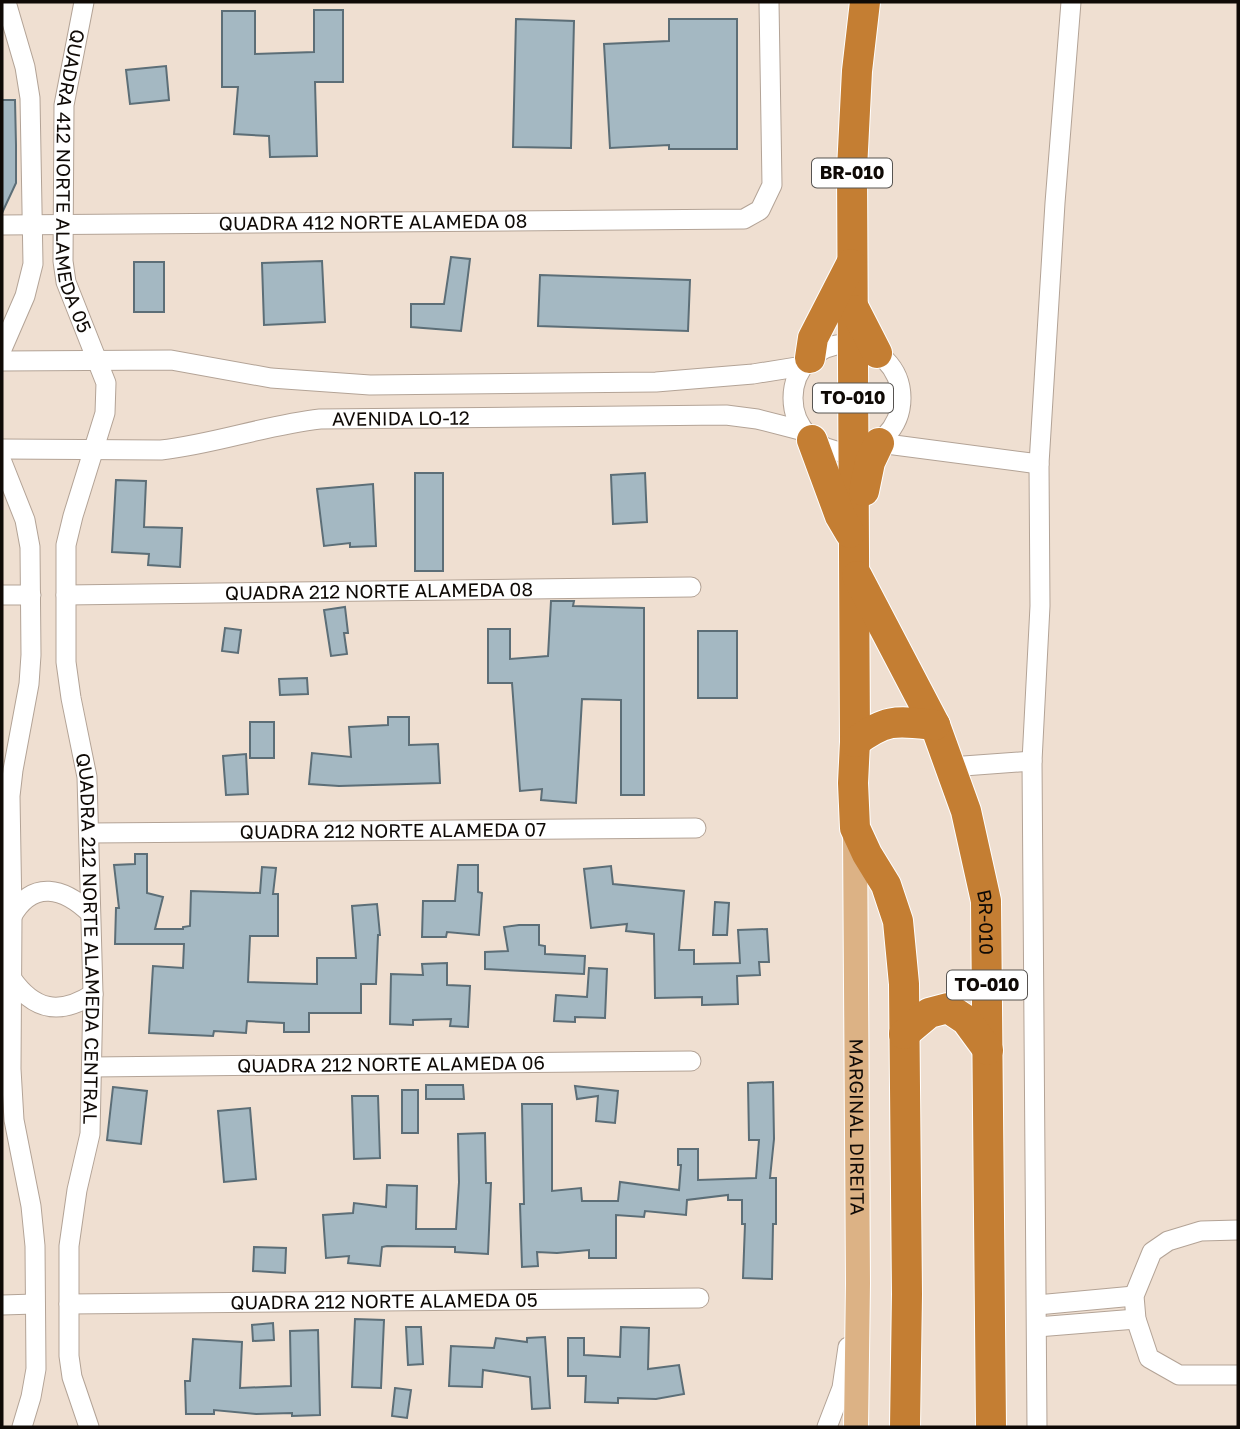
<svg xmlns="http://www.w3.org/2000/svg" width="1240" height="1429" font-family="'Golos Text',sans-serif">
<rect width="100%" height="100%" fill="#efdfd1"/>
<g fill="#a4b8c2" stroke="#5c6e77" stroke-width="2">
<path d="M314,10H343V82H315L317,156L270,157L269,136L234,134L238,87H222V11H255V54L314,52Z"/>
<path d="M516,19L574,21L571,148L513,147Z"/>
<path d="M669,19H737V149H669V145L610,148L604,44L669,41Z"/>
<path d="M166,66L169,100L130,104L126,70Z"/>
<path d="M2,100H15L16,145V183L2,213Z"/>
<path d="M451,257L470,259L461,331L411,327V304H444Z"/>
<path d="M322,261L325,322L264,325L262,263Z"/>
<rect x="134" y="262" width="30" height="50"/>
<path d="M540,275L690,280L688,331L538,326Z"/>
<rect x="415" y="473" width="28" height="98"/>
<path d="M645,473L647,522L613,524L611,475Z"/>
<path d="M116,480L146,481L144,527L182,528L180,567L148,565L149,554L112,552Z"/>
<path d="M373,484L376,546L350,547V543L324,546L317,489Z"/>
<path d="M551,601H574L573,606L644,608V795H621V700L582,699L576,803L541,800L542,789L520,791L512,683H488V629H510V659L548,656Z"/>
<path d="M345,607L348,633H344L347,654L331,656L324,610Z"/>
<path d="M225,628L241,630L238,653L222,651Z"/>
<rect x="698" y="631" width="39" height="67"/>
<path d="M307,678L308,694L280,695L279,679Z"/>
<path d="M388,717H409V745L438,744L440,783L339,786L309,784L312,753L351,757L349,727L388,725Z"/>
<rect x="250" y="722" width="24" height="36"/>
<path d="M246,754L248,794L226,795L223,756Z"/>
<path d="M135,854H147V893L163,897L155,929H183V927L190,926L191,891L260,893L262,867L276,868L273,894H278V936H250L248,982L317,984V958H356L352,906L377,904L380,935H378L376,984H361V1013H309V1032H284V1023L247,1021L246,1033L214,1031L213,1036L149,1033L153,966L183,968L184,944H115L116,908H119L114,865L135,864Z"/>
<path d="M458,865H478V892L482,893L479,935L447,932L446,937H422L423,901H455Z"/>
<path d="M611,866L613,884L684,891L679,950H694V964L740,963L738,930L767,929L769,962H759L760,975L737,976L738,1004L702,1005V997L655,998L654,934L626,931L627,924L591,928L584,869Z"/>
<path d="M715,902L729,903L727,935H713Z"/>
<path d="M519,925H539V945L545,946V954L585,956L584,974L485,969V952L508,951L504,927Z"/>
<path d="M447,963V985L470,986L468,1027L450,1026L451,1019L413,1020V1025L390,1024L391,974L423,975L422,964Z"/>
<path d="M589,968L607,969L605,1018L575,1017V1022L554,1021L556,995L587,997Z"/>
<path d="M773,1082L774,1139L770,1178H776V1224H773L772,1279L743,1278L745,1224H742V1200H728V1195L687,1200L686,1215L645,1211L644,1217L616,1215V1258H589V1250L557,1253L537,1252L538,1266L522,1267L520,1204H524L522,1104H552V1191L581,1188L582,1201H618L620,1182L679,1190L681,1165H678V1149H698V1180L756,1178L759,1140H749L748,1083Z"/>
<path d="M426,1085H463L464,1099H426Z"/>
<path d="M575,1086L618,1091L615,1123L596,1121L598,1096L577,1099Z"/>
<path d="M113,1087L147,1091L141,1144L107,1140Z"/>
<rect x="402" y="1090" width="16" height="43"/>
<path d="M352,1096H378L380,1158L354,1159Z"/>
<path d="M250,1108L256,1179L224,1182L218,1111Z"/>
<path d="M485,1133L486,1183H491L488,1254L455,1252V1247L387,1246L382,1247L380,1266L348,1263L349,1256L326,1258L323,1215L353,1213L354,1203L386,1207L387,1185L417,1186L416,1229H456L459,1182L458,1134Z"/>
<path d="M254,1247L286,1248L285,1273L253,1271Z"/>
<path d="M355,1319L384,1320L381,1388L352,1387Z"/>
<path d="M273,1323L274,1340L253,1341L252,1325Z"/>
<path d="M406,1327H421L423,1364L408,1365Z"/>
<path d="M621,1327L649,1328L648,1369L679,1365L684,1394L656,1399L618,1398V1403L585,1402L586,1376H568V1338H584V1355L620,1357Z"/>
<path d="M318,1330L320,1415L292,1416V1413L256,1414L214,1410V1414H186L185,1381H190L193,1339L242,1342L240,1388L291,1386L290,1331Z"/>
<path d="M545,1337L550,1408L532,1409L530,1377L483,1370L482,1387L449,1386L451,1346L494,1348L496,1338L527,1342V1338Z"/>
<path d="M395,1388L411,1390L407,1418L392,1416Z"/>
</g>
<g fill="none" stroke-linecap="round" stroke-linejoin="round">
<defs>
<g id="minor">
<path id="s1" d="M84,2L64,105L63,261L66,282L106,383L105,413L73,516L66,545V662L71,698L87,777L93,994L90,1134L77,1190L69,1246V1356L72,1377L89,1427"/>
<path id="s2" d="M2,225L744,219L760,210L772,185L769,2"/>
<circle cx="847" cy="398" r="54"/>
<path d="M2,349L25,296L33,264L30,98L25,67L6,2"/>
<path d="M2,361L171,360L271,378L370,385L656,382L753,374L803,366"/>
<path d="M879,443L1039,464"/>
<path id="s3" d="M2,449L161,450C215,444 266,425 320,419L726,415L757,419L804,431"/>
<path d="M2,462L25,520L30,547L31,655L29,684L13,770L10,796L12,916L11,1069L14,1120L31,1206L35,1246L36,1369L31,1397L22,1427"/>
<path d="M2,595H31"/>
<path id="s4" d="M66,595L691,587"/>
<path d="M950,767L1032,761"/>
<path id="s5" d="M90,833L696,828"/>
<path d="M12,916C33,879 64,888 90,913"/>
<path d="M12,979C34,1010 59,1016 93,994"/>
<path id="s6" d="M92,1067L691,1061"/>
<path d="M1238,1230L1201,1231L1168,1241L1152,1252L1134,1296L1136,1319L1149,1358L1179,1375H1238"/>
<path id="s7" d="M69,1304L699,1298"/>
<path d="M2,1305L35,1304"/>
<path d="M1037,1305L1134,1296"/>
<path d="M1037,1327L1136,1319"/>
<path d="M827,1427L842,1388L848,1347"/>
<path d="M1037,1427L1032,761L1040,606L1039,464L1055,203L1071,2"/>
</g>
<g id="major">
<path id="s8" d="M855,833L858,1283L856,1427"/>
</g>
<g id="highway">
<path d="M865,2L857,71L852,169L855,742L853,783L855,828L867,854L886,885L898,921L904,984L907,1294L905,1427"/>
<path d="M855,310L877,353"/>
<path d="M810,358L813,338L851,264"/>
<path d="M812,440L840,516L850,533"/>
<path d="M864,491L870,462L879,443"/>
<path id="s9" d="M857,576L935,725L966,811L986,901L991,1427"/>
<path d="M855,742C887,718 897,721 935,725"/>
<path d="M904,1034L929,1013L948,1008L966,1020L988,1050"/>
</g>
</defs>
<use href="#minor" stroke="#b3a396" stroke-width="21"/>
<use href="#major" stroke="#fff" stroke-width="26"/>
<use href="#highway" stroke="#fff" stroke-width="32"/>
<use href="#minor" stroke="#fff" stroke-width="19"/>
<use href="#major" stroke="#dcb285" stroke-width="24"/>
<use href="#highway" stroke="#c47e33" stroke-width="30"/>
</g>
<g text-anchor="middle" stroke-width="6" stroke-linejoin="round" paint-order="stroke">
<g fill="#fff" stroke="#575451" stroke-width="2">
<rect x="812" y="158.5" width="80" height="29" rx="5"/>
<rect x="813" y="383.5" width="80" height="29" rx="5"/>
<rect x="947" y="970.5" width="80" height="29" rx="5"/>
</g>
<g font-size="18" font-weight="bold" fill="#0f0a06">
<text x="852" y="179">BR-010</text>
<text x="853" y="404">TO-010</text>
<text x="987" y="991">TO-010</text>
</g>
<g font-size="19" fill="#0f0a06" stroke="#fff">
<text dy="7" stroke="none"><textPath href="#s1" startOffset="182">QUADRA 412 NORTE ALAMEDA 05</textPath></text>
<text dy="7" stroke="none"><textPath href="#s2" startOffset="371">QUADRA 412 NORTE ALAMEDA 08</textPath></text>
<text dy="7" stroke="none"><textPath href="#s3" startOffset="402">AVENIDA LO-12</textPath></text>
<text dy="7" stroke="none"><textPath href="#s4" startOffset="313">QUADRA 212 NORTE ALAMEDA 08</textPath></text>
<text dy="7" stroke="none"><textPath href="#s5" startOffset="303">QUADRA 212 NORTE ALAMEDA 07</textPath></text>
<text dy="7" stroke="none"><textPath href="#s9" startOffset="373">BR-010</textPath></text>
<text dy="7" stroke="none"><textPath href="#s1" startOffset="954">QUADRA 212 NORTE ALAMEDA CENTRAL</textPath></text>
<text dy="7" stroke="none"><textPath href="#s6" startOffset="299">QUADRA 212 NORTE ALAMEDA 06</textPath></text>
<text dy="7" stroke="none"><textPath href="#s8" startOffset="294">MARGINAL DIREITA</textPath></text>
<text dy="7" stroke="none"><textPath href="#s7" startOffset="315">QUADRA 212 NORTE ALAMEDA 05</textPath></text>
</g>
</g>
<rect width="1240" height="1429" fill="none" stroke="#0f0a06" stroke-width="7"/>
</svg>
